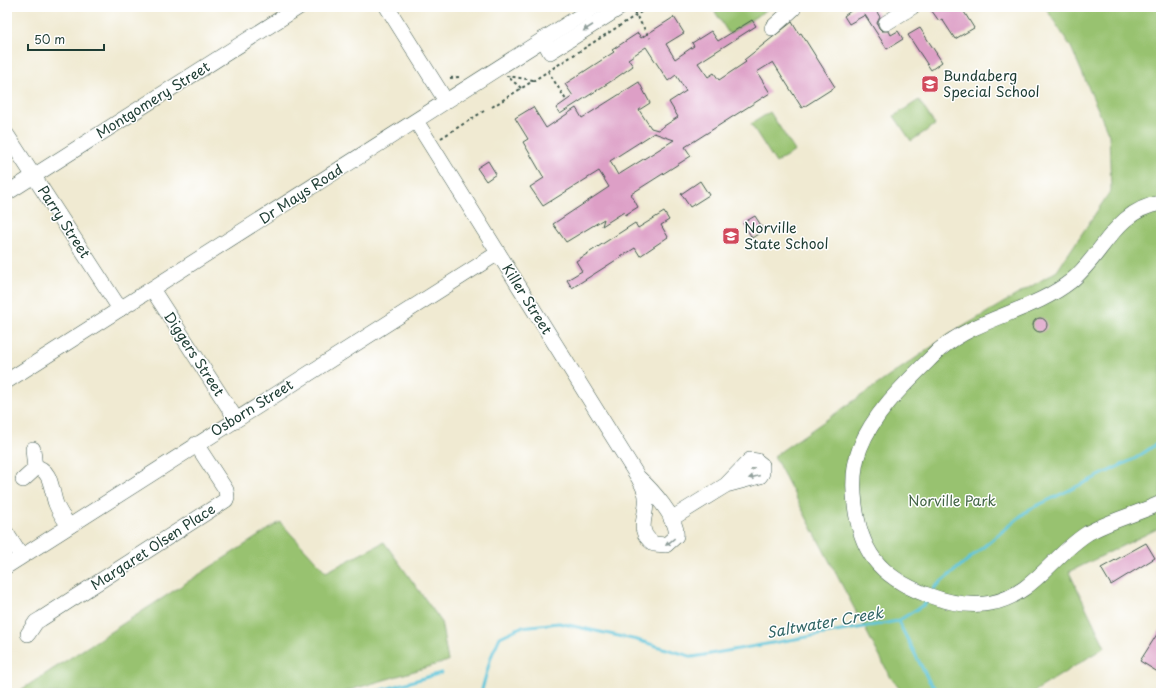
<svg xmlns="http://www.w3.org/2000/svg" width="1168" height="700" font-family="'Playpen Sans',sans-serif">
<rect width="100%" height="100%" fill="#fff"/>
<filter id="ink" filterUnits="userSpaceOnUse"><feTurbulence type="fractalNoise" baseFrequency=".025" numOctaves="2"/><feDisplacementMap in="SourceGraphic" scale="8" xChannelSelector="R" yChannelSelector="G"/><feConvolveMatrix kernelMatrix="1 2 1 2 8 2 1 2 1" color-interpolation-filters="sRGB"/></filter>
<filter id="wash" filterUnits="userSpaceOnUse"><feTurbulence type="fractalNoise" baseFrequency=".012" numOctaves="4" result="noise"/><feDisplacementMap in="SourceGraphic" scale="16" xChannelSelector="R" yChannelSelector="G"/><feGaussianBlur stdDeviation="0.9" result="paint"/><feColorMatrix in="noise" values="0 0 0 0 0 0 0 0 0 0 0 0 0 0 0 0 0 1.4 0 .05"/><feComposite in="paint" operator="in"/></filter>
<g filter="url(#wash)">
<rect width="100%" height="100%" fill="#f0ead2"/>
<g fill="#98c26f" stroke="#5c8052">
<path d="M712,7H771L729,34Z"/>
<path d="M1045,7H1161V527L1069,572L1105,647L1032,693H903L891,678L774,456L949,335L1057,271L1111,190L1109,135L1071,47Z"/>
<path d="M919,100L935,125L911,141L894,116Z"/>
<path d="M770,112L795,151L776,163L751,124Z"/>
<path d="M280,522L326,572L384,542L441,621L448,661L340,693H16Z"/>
</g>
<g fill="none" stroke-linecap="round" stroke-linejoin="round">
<g stroke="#5dc5da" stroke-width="3">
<path d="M933,591L935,587L1028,510L1136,458L1161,441"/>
<path d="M898,621L929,681L939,693"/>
<path d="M372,693L441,673"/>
<path d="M481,693L491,657L500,637L521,627L559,623L637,640L693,657L898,621L925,604L928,600"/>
</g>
</g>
<g id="blocks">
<g fill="#dd9fc6" fill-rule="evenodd">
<path d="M856,7H878L875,9L880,17L877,23L879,28L882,31H889L891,35L898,31L903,39L887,49L865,15L849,24L844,16Z"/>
<path d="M929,7H961L974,28L955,39L942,19L939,21Z"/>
<path d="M674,17L684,33L666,44L675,59L694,46L692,43L711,31L718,41L752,20L756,26L698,63L708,77L714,73L719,80L746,62L744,60L792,22L799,34L801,33L835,87L802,108L773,62L757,72L770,93L685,147L691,156L631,194L638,207L625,215L624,212L602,226L604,219L566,242L553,224L609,187L599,171L543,206L530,187L544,178L523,142L528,139L515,118L533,107L546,128L576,108L582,118L639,82L650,103L639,110L651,128L658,130L678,117L669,102L686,91L676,75L668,81L646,47L628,59L633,66L613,80L560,114L556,108L573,96L565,84L614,52L612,50L638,33L641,38ZM654,133L674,140L618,175L610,161Z"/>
<path d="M920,28L942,62L931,70L908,35Z"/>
<path d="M488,161L496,174L486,181L477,168Z"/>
<path d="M700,181L709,195L690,207L681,194Z"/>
<path d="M664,212L669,220L661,225L668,237L640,256L635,248L572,288L567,280L582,271L576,261L635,223L638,228Z"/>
<path d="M755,216L764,230L752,238L743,223Z"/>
<circle cx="1040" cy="325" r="7"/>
<path d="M1146,543L1155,558L1111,585L1101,568Z"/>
<path d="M1161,628V674L1140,661Z"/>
</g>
</g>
</g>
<g filter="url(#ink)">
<use href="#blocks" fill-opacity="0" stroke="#3e574c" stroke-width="1"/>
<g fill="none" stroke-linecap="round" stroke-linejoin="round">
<defs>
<g id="minor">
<path d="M387,7L446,101"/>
<path d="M886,23L912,7"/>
<path d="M772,28L793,9L792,7"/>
<path d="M543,39L550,52L621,7"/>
<path d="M416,121L638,477C641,483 646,490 646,498C648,516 634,530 654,544L666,545L676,536C679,519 650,488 638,477"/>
<path d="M7,135L120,309"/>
<path d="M7,193L299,7"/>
<path d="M1161,203C1115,210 1103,255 1071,281C1032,312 978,317 939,350C911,378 874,411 860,448C848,479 854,532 874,559C897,589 954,610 991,603C1032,596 1054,554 1088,533C1111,520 1137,514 1161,503"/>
<path d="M152,289L236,419"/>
<path d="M7,381L594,7"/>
<path d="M35,467C52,469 51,491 56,504C59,512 64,519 69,526"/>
<path d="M23,480L35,469L33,449"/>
<path d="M671,519L726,485L750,460L757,461L762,465V473L760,476L726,485"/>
<path d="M7,534L21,556"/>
<path d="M7,566L498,253"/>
<path d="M28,634L36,622L41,619L226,500L227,497L226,490L196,444"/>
</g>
</defs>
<use href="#minor" stroke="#3e574c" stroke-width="16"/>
<g stroke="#3e574c" stroke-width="2" stroke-dasharray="3 3" stroke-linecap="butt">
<path d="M634,12L650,38"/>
<path d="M548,71L566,100"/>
<path d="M450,78L459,77"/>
<path d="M521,88L507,76L533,80"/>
<path d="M492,107L649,7"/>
<path d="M441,138L484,111"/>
</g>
<use href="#minor" stroke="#fff" stroke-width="15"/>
</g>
<defs><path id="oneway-solid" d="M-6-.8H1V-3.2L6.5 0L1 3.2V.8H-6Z"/></defs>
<g fill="#8f9e9a">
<use href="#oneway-solid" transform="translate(588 28) rotate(147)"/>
<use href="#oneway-solid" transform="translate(754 477) rotate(166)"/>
<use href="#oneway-solid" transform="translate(670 542) rotate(141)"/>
</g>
</g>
<defs>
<symbol id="school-square" viewBox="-11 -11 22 22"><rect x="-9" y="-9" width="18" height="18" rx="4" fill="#d1495b" stroke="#fff"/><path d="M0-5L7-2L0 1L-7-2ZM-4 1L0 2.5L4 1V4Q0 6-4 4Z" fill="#fff"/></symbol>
</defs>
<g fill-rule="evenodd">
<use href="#school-square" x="920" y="74" width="20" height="20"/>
<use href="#school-square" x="721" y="226" width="20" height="20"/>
</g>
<g text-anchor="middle" stroke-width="3" stroke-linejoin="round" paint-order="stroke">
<g font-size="14" fill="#1f3d34" stroke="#fff" text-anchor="start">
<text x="943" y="81">Bundaberg<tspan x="943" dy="16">Special School</tspan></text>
<text x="744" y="233">Norville<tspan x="744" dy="16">State School</tspan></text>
</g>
<g font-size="14" fill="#1f3d34" stroke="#fff">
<text transform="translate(153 100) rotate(-32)" y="5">Montgomery Street</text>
<text transform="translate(301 194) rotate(-33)" y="5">Dr Mays Road</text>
<text transform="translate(64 222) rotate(57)" y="5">Parry Street</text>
<text transform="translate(527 299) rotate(58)" y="5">Killer Street</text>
<text transform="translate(194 354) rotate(57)" y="5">Diggers Street</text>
<text transform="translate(252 408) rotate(-32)" y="5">Osborn Street</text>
<text transform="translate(153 547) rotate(-33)" y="5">Margaret Olsen Place</text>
</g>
<g font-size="14" fill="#436546" stroke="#fff">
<text x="952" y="506">Norville Park</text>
</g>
<g font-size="15" font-style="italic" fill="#326666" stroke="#fff">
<text transform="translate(825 623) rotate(-10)" y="5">Saltwater Creek</text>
</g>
</g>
<rect width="1168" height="700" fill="none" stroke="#fff" stroke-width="24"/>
<path d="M28 44v6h76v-6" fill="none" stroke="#1f3d34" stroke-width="2"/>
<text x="34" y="44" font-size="12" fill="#1f3d34" stroke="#ffffff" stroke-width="3" paint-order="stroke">50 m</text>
</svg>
